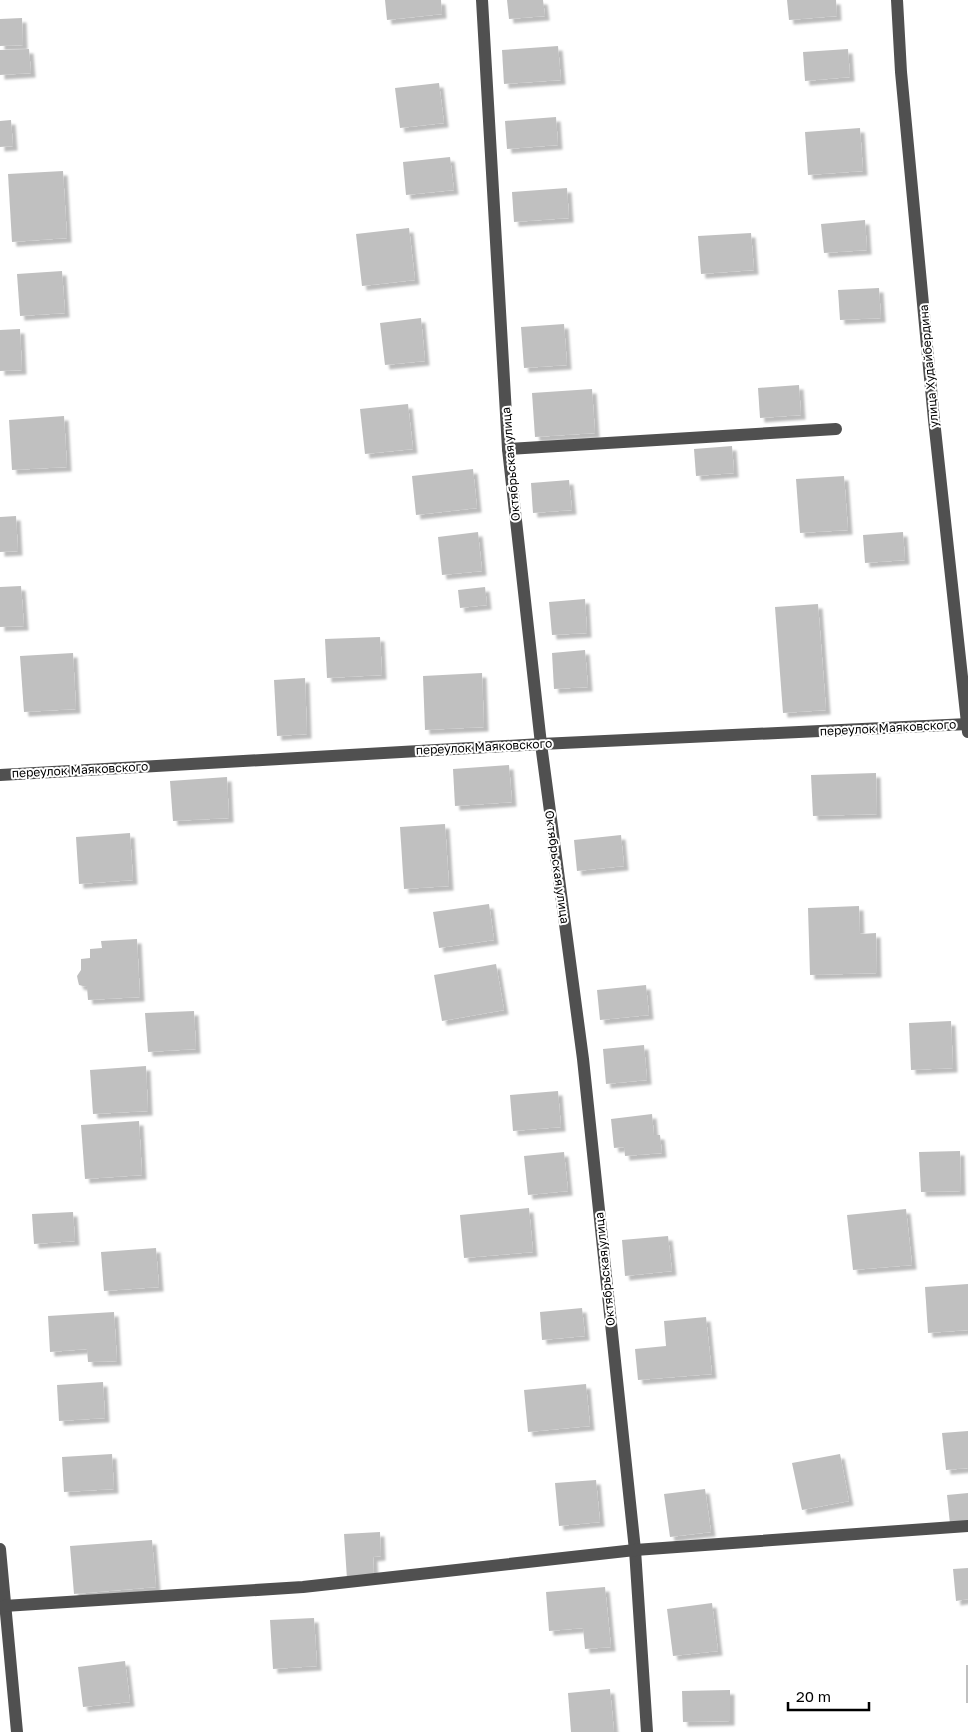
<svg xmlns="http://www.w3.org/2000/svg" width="968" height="1732" font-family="'Golos Text',sans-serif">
<defs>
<filter id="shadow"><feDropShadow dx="4.5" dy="4.5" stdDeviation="1" flood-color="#0004"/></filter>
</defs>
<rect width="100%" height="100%" fill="#fff"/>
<g fill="#c0c0c0" filter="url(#shadow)">
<path d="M385,0H441L442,14L387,20Z"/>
<path d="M507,0H543L545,16L509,19Z"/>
<path d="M787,0H836L837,16L789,20Z"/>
<path d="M22,18L23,45L0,46V19Z"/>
<path d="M558,46L561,80L504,84L502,50Z"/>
<path d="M29,49L31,73L0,75V50Z"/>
<path d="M848,49L850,77L805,81L803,52Z"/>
<path d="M439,83L444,123L400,128L395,88Z"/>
<path d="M556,117L558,145L507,149L505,121Z"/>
<path d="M11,120L13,146L0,147V121Z"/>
<path d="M860,128L863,171L808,175L805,132Z"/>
<path d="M450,157L454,190L406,195L403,162Z"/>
<path d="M63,171L67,238L12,242L8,174Z"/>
<path d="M567,188L569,218L514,222L512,192Z"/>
<path d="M865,220L867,250L824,253L821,224Z"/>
<path d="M409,228L415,280L362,286L356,234Z"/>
<path d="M751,233L754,270L701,274L698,236Z"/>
<path d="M62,271L65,313L20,316L17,274Z"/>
<path d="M879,288L881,318L840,320L838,290Z"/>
<path d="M421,318L425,361L385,365L380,323Z"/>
<path d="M564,324L567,365L524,368L521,327Z"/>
<path d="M20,329L22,370L0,371V330Z"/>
<path d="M799,385L801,415L760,418L758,388Z"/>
<path d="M592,389L595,433L535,437L532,393Z"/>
<path d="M408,404L413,449L365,454L360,409Z"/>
<path d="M64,416L67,467L12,470L9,420Z"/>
<path d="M732,446L734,473L696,476L694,449Z"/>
<path d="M473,469L477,508L416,515L412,476Z"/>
<path d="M844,476L848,530L800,533L796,479Z"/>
<path d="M569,480L572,510L533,513L531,483Z"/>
<path d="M16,516L18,551L0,552V517Z"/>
<path d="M478,532L482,571L442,575L438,537Z"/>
<path d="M903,532L905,560L865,563L863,535Z"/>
<path d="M21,586L24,626L0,627V587Z"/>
<path d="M485,587L487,605L460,608L458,590Z"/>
<path d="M585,599L587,633L552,635L549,602Z"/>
<path d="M818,604L826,710L783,713L775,607Z"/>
<path d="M380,637L382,675L327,678L325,639Z"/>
<path d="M585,650L588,687L554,689L552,653Z"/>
<path d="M73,653L76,709L24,712L20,656Z"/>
<path d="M482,673L484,727L425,730L423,676Z"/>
<path d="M305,678L307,734L277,736L274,680Z"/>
<path d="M509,765L512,802L455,806L453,769Z"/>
<path d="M876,773L877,814L813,816L811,775Z"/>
<path d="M227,777L229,818L173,821L170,781Z"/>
<path d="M445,824L449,886L404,889L400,827Z"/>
<path d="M130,833L133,880L79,884L76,837Z"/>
<path d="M621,835L624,866L577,871L574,840Z"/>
<path d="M489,904L494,940L439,948L433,912Z"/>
<path d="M859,906L860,934L876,933L877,973L810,975L808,908Z"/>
<path d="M137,939L140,997L88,1000L87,987L79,985L78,981L77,976L81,970V959L90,958V949L102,948L101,941Z"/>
<path d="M496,964L504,1010L442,1021L434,975Z"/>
<path d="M646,985L649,1015L600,1020L597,990Z"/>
<path d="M194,1011L196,1049L148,1052L145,1013Z"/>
<path d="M951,1021L953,1068L911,1070L909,1023Z"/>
<path d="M644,1045L647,1080L606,1084L603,1049Z"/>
<path d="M146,1066L148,1111L93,1114L90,1070Z"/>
<path d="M558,1091L561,1127L513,1131L510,1095Z"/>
<path d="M652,1114L654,1135H660L662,1153L625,1156L624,1147L614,1148L611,1119Z"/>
<path d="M139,1121L142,1175L85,1179L81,1125Z"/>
<path d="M960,1151L961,1191L921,1192L919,1152Z"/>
<path d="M564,1152L568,1191L528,1195L524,1156Z"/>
<path d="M529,1208L533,1252L464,1258L460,1215Z"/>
<path d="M906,1209L912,1265L853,1270L847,1215Z"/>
<path d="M73,1212L75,1241L34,1244L32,1214Z"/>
<path d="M668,1236L672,1271L625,1276L622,1240Z"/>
<path d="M156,1248L159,1287L104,1291L101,1252Z"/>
<path d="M968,1284V1330L928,1333L925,1287Z"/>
<path d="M582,1308L585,1336L542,1340L540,1312Z"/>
<path d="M114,1312L117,1361L88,1362L87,1349L50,1352L48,1316Z"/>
<path d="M706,1317L712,1374L638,1380L635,1349L666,1346L664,1321Z"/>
<path d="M103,1382L105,1418L59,1421L57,1385Z"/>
<path d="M586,1384L590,1426L528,1432L524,1390Z"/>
<path d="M968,1431V1468L946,1470L942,1433Z"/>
<path d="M112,1454L114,1489L64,1492L62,1457Z"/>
<path d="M840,1454L849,1501L802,1510L792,1463Z"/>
<path d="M596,1480L600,1522L559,1526L555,1483Z"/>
<path d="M705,1489L711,1532L670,1537L664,1494Z"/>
<path d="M968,1493V1522L950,1524L947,1495Z"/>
<path d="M380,1532L381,1556L373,1557L374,1577L347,1579L344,1534Z"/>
<path d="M152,1540L156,1587L74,1594L70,1546Z"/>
<path d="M968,1568V1599L956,1601L953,1569Z"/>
<path d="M605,1587L611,1647L585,1649L583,1628L549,1631L546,1592Z"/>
<path d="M712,1603L718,1651L673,1656L667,1609Z"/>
<path d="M314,1618L317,1666L273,1669L270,1620Z"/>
<path d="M125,1661L130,1702L83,1707L78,1667Z"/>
<rect x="966" y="1665" width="2" height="38"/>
<path d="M610,1689L614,1732H571L568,1693Z"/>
<path d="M730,1690V1721L683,1722L682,1691Z"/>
</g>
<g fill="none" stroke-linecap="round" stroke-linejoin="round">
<g stroke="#505050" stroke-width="12">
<path d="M482,0L508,449L541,744L583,1059L635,1550L647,1732"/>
<path d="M897,0L901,72L934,420L968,732"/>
<path d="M508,449L836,429"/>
<path d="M0,775L541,744L968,724"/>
<path d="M0,1549L17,1732"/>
<path d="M4,1606L303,1587L635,1550L968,1526"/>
</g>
</g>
<g text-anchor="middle" stroke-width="4" stroke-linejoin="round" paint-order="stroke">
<g font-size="12" fill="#000" stroke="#fff">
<text transform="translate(929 366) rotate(-95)" y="4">улица Худайбердина</text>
<text transform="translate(511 464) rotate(-95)" y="4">Октябрьская улица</text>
<text transform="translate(888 728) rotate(-3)" y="4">переулок Маяковского</text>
<text transform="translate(484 747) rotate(-3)" y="4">переулок Маяковского</text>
<text transform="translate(80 770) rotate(-3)" y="4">переулок Маяковского</text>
<text transform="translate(557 867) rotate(82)" y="4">Октябрьская улица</text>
<text transform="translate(605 1269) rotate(-96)" y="4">Октябрьская улица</text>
</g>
</g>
<path d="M788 1702v8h81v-8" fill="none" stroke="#000000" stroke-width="2.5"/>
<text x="796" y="1702" font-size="15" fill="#000000" stroke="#ffffff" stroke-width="4" paint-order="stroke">20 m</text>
</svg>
